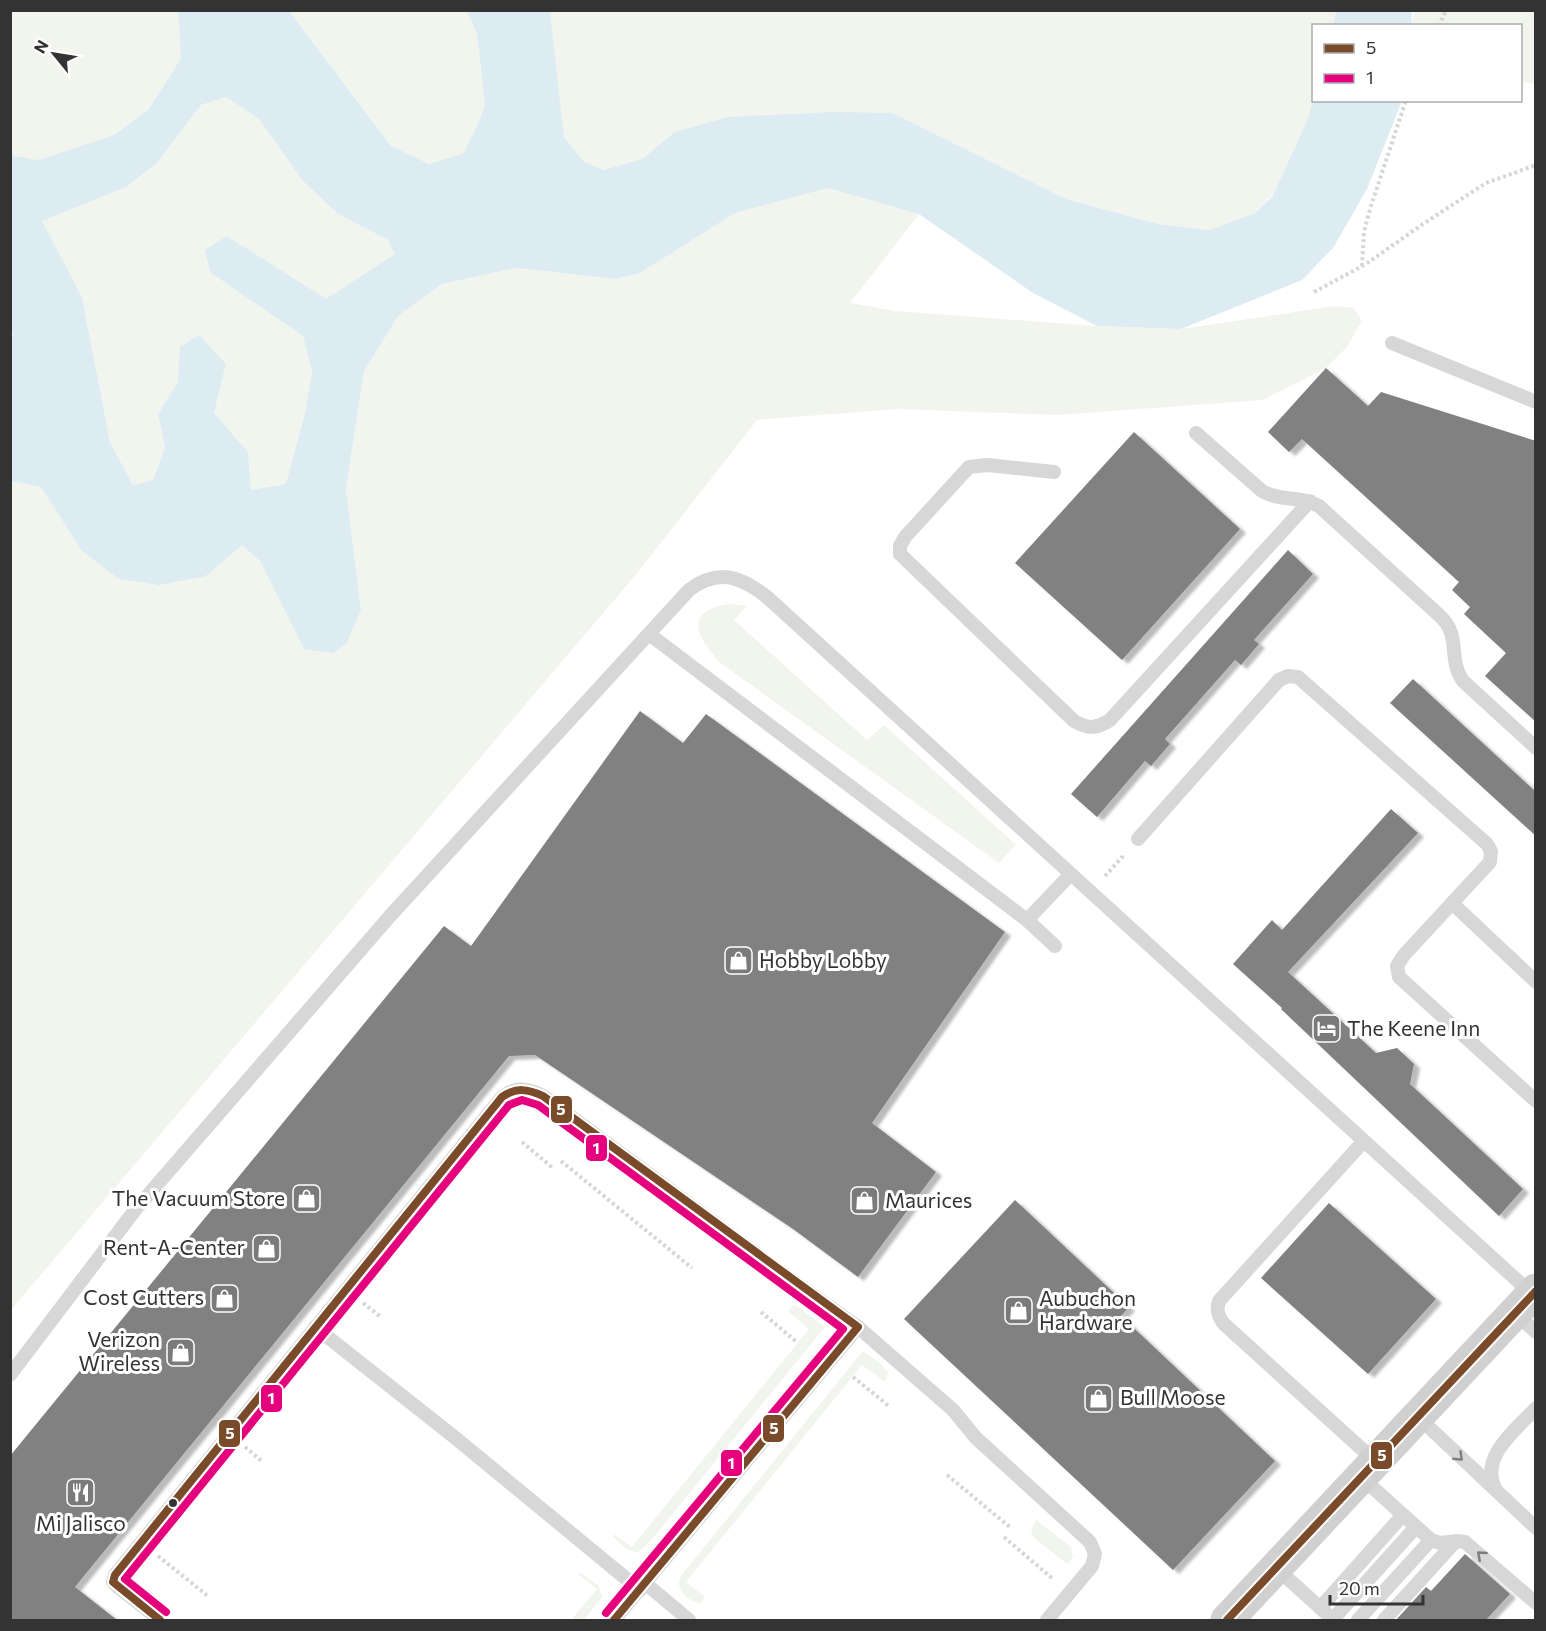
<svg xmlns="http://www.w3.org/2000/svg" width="1546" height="1631" font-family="Commissioner,sans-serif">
<defs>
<filter id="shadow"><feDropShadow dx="6" dy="4" stdDeviation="1.5" flood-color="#0004"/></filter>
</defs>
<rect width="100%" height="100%" fill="#fff"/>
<g fill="#f1f5ed">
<path d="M11,11H178L181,58L149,109L114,135L38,160L15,156L11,153Z"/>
<path d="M289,11H467L477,34L485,105L478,124L463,155L429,164L391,146Z"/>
<path d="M550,11H1336L1333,25L1314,26L1313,100L1309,119L1272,196L1255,213L1210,230L1158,224L1066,199L893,113L675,132L642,159L605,170L583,161L564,137Z"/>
<path d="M1415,11H1535V84L1521,82L1520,26H1410Z"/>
<path d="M226,97L259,119L303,181L338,214L388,240L395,254L326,300L227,236L211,272L303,336L312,370L305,413L286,484L251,491L248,452L214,413L226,364L180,348L178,382L158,414L165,447L153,480L133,485L110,442L82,297L41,221L126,187L157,163L201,105Z"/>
<path d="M828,188L919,214L850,303L895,311L1097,326L1181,329L1335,306L1354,308L1362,321L1346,348L1326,368L1263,400L1057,415L897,409L757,420L638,572L11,1310V481L41,487L82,550L206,576L242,545L260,561L304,649L361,610L346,489L364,371L399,315L442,284L516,268L617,279L640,273L735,213Z"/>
<path d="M731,604L747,606L734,620L867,740L884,725L1016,845L999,863L719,662C695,634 684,610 731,604Z"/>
<path d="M794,1304L825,1327L648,1544L638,1552C627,1552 621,1544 613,1537V1534L632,1547L809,1329L788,1311Z"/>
<path d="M863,1351L881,1364L888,1373L886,1380L884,1381L862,1365L686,1582L705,1597L700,1604C689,1601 675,1590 680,1577Z"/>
<path d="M1036,1520L1071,1547L1073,1557L1068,1563H1066L1033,1537L1031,1530Z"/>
<path d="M581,1573L599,1586L602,1597L584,1620H571L597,1589L578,1574Z"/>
</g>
<g fill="#ddebf3" fill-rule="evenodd">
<path d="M178,11H289L391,146L429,164L463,154L478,124L485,105L477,34L467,11H550L564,137L583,161L604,170L642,159L675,132L728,117L833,112L893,113L1066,199L1158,224L1210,230L1255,213L1272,197L1308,119L1313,100L1402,101L1367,189L1333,248L1302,280L1181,329L1097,326L1033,293L919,214L828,188L735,213L640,273L616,279L516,268L442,284L399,315L364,371L346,489L361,610L346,644L333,653L304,649L260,561L242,545L206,576L159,585L119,579L82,551L41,487L11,481L10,346L13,333L10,329L11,153L15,156L38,160L114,135L149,109L181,58ZM226,97L259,119L303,181L338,214L388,240L395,254L326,299L227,236L205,250L210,272L303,336L312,371L305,413L286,484L251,490L248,452L214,413L226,364L199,335L180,347L178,382L158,414L165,447L153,480L133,485L110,442L82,297L42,221L126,187L157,163L201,105Z"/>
<path d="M1336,11V10L1412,11L1411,25H1333Z"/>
</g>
<g fill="#818181" filter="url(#shadow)">
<path d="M1326,368L1368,406L1381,392L1536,441V722L1485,676L1506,653L1464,614L1470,607L1452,590L1459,582L1302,439L1289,452L1268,432Z"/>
<path d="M1134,432L1240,529L1122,660L1015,563Z"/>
<path d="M1288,550L1313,574L1254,640L1259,644L1241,665L1235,660L1165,739L1170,744L1151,766L1145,761L1097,817L1071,794Z"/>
<path d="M1413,679L1536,792V836L1390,703Z"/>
<path d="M640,711L683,743L706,714L1005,932L872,1123L936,1172L858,1277L793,1229L535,1055L509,1056L75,1587L117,1620H10V1456L444,926L471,946Z"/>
<path d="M1391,809L1418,833L1288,972L1376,1053L1397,1048L1414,1064L1410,1084L1523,1189L1499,1216L1281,1009L1282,1008L1233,964L1272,920L1282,930Z"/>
<path d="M1015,1200L1129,1307L1121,1316L1275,1461L1173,1570L904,1319Z"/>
<path d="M1329,1203L1436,1299L1368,1374L1261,1278Z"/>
<path d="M1465,1554L1510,1594L1486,1620H1396L1426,1587L1431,1591Z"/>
</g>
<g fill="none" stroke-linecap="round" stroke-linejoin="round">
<g stroke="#d6d6d6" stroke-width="4" stroke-dasharray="3 3" stroke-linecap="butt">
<path d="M1439,26L1446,10"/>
<path d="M1362,266L1364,232L1370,209L1406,100"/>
<path d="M1314,292L1366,264L1423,224L1486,183L1536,165"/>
<path d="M1105,876L1124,855"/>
<path d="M522,1142L554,1169"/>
<path d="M561,1161L692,1268"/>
<path d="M363,1303L381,1317"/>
<path d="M761,1312L798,1343"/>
<path d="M853,1377L890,1407"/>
<path d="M245,1447L263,1462"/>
<path d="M947,1475L1011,1528"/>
<path d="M1004,1537L1053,1579"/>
<path d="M158,1556L209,1597"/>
</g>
<g stroke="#d7d7d7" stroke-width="14">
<path d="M1392,343L1536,402"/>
<path d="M1196,433L1262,491C1281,502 1299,495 1319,506L1440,616C1462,637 1447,658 1463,681L1536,748"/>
<path d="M1054,472L987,465L969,467L905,537L900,546V554L1074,721C1088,729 1096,729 1110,720L1310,501"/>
<path d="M649,634L1027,920"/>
<path d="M1138,839L1279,680L1288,676L1298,677L1487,844L1491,851L1490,862L1404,955L1397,966L1399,977L1536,1101"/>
<path d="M1452,903L1536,982"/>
<path d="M1055,946L1027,920L1070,875"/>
<path d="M1363,1142L1219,1301C1216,1310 1218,1316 1223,1323L1375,1461"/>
<path d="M1515,1313L1536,1332"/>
<path d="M315,1327L453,1436L640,1590"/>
<path d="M10,1375L135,1210L390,916L689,590C718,568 740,576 767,597L1532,1294"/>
<path d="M1417,1416L1536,1528"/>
<path d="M1361,1477L1431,1540L1440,1543L1458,1541L1465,1542L1536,1603"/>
<path d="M1496,1490C1478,1457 1516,1430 1536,1408"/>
<path d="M1276,1568L1326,1613"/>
<path d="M645,1583L689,1620"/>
<path d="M1320,1608L1402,1516"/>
<path d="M1333,1619L1415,1528"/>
<path d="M160,1620L118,1587L113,1582L115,1575L502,1097C516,1086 528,1088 543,1096L789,1278L858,1327L953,1410L976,1438L1090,1542L1095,1554L1092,1566L1047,1620"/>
<path d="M614,1620L858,1327"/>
<path d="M1358,1620L1431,1540"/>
<path d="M1384,1620L1455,1542"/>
</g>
<path stroke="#d0d0d0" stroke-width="33" d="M1227,1620L1536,1290"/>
<defs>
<g id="bus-1">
<path d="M160,1620L113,1582L115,1575L502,1097C516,1087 528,1089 543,1096L858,1327L614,1620"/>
<path d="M1227,1620L1536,1291"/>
</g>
<path id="bus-2" d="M166,1612L125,1579L509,1105L522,1100L538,1105L843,1329L606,1613"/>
</defs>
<use href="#bus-1" stroke="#fff" stroke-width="12"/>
<use href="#bus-2" stroke="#fff" stroke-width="12"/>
<use href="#bus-1" stroke="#7a4b2a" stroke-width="8"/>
<use href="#bus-2" stroke="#e5007d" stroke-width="8"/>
</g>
<defs><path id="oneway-chevron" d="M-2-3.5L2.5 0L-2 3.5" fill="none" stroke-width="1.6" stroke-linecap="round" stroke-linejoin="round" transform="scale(1.5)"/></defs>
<g stroke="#7d7d7d">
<use href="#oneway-chevron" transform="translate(1459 1457) rotate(44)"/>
<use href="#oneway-chevron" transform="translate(1481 1555) rotate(-139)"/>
</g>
<defs>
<symbol id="shop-square" viewBox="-11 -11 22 22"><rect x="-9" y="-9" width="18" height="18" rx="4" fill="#7a7a7a" stroke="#fff"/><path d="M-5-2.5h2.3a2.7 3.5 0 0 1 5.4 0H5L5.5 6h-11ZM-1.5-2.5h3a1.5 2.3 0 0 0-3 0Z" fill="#fff"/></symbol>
<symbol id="hotel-square" viewBox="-11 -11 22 22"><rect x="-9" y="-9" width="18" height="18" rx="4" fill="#7a7a7a" stroke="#fff"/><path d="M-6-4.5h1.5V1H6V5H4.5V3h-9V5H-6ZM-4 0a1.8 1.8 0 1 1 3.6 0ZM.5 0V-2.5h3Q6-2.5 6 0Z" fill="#fff"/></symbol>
<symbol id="restaurant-square" viewBox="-11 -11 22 22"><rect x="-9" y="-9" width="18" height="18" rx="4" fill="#7a7a7a" stroke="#fff"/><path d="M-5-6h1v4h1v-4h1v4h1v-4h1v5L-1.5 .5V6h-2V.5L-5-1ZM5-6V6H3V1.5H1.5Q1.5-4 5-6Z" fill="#fff"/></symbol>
</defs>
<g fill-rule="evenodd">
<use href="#shop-square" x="722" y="944" width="33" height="33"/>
<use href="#hotel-square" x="1310" y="1012" width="33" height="33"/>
<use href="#shop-square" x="290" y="1182" width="33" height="33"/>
<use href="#shop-square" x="848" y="1184" width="33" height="33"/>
<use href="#shop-square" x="250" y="1232" width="33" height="33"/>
<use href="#shop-square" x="208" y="1282" width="33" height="33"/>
<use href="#shop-square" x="1002" y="1294" width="33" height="33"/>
<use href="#shop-square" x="164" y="1336" width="33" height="33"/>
<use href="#shop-square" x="1082" y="1382" width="33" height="33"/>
<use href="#restaurant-square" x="64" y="1476" width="33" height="33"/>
</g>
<circle fill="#333" stroke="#fff" stroke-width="2" cx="173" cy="1503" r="5"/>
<g text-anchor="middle" stroke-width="6" stroke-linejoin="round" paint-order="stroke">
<g font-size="21" fill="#333" stroke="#fff" text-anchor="start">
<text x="759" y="968">Hobby Lobby</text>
<text x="1347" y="1036">The Keene Inn</text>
<text x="285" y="1206" text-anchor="end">The Vacuum Store</text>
<text x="885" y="1208">Maurices</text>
<text x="245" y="1255" text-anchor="end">Rent-A-Center</text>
<text x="204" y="1305" text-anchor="end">Cost Cutters</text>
<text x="1039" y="1306">Aubuchon<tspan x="1039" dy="24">Hardware</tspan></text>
<text x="160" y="1347" text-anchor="end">Verizon<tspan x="160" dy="24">Wireless</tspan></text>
<text x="1120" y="1405">Bull Moose</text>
<text x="81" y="1531" text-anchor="middle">Mi Jalisco</text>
</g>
</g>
<g stroke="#fff" stroke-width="2">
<rect x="550" y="1095" width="23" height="29" rx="6" fill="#7a4b2a"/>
<rect x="585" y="1134" width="23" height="28" rx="6" fill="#e5007d"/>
<rect x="260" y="1384" width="23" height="29" rx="6" fill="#e5007d"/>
<rect x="762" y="1414" width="23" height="29" rx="6" fill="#7a4b2a"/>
<rect x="218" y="1419" width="23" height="29" rx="6" fill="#7a4b2a"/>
<rect x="1370" y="1441" width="23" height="29" rx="6" fill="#7a4b2a"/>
<rect x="720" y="1449" width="23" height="28" rx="6" fill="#e5007d"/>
</g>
<g font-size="16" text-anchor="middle" font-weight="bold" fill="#fff">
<text x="561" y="1115">5</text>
<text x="596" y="1154">1</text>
<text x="271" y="1404">1</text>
<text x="774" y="1434">5</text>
<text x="230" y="1439">5</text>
<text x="1382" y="1461">5</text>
<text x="731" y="1469">1</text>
</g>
<rect width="1546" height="1631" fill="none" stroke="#333333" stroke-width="24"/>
<rect x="1312" y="24" width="210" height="78" fill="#ffffff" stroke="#adadad" stroke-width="1.5"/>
<rect x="1324" y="44" width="30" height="9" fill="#7a4b2a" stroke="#adadad" stroke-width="1.5"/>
<text x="1366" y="54" font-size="18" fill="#333333">5</text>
<rect x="1324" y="74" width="30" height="9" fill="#e5007d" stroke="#adadad" stroke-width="1.5"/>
<text x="1366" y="84" font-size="18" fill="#333333">1</text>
<g transform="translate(54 54) rotate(300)" stroke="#ffffff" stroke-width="4.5" paint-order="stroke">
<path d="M0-4.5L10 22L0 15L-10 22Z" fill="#333333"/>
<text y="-9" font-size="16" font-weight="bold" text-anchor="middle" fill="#333333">N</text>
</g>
<path d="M1330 1595v9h93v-9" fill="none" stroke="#333333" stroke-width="3"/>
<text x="1339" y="1595" font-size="18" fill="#333333" stroke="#ffffff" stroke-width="4.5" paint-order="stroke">20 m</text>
</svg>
